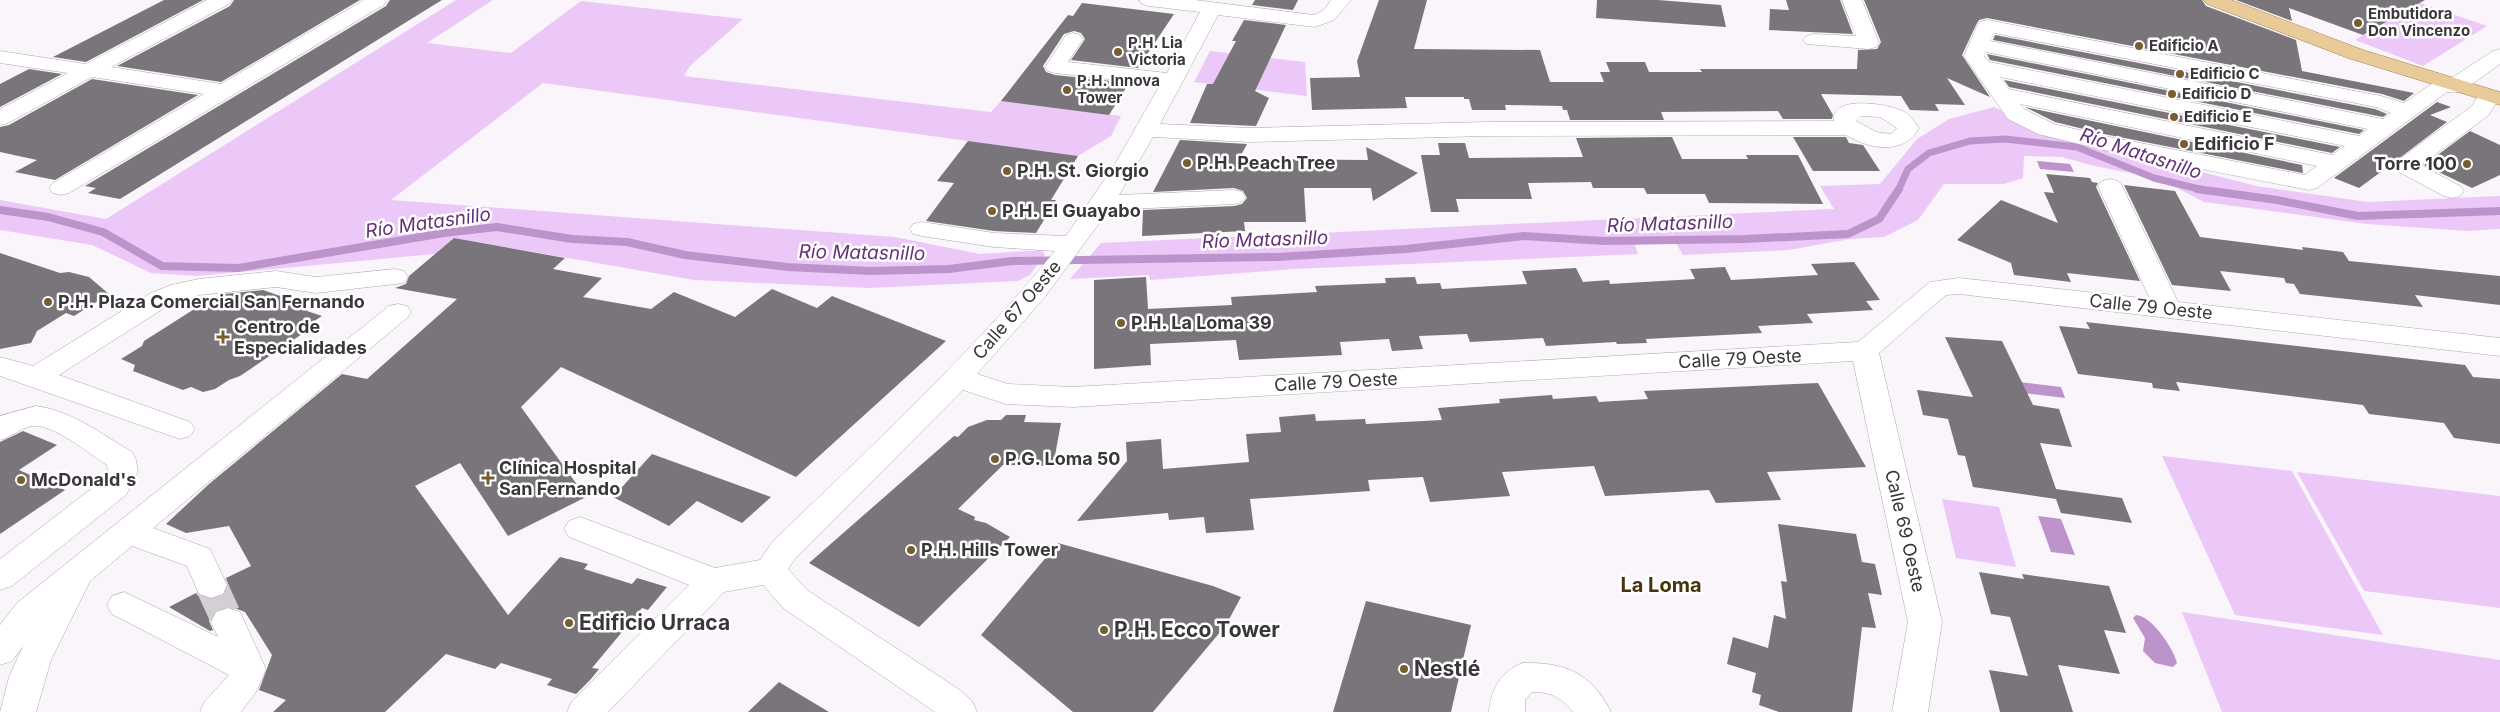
<svg xmlns="http://www.w3.org/2000/svg" width="2500" height="712" font-family="Inter,sans-serif">
<rect width="100%" height="100%" fill="#faf5fb"/>
<g fill="#ecc8f9">
<path d="M456,0H493L427,43L511,53L581,1L743,19L690,66L684,76L991,112L1001,101L1121,116L1111,136L1078,156L543,83L391,200L895,237L980,254L1041,250L1045,254L1030,275L1018,281L869,288L694,280L454,238L435,254L196,276L151,273L92,245L0,230V200L106,219Z"/>
<path d="M2420,3L2487,26L2423,66L2355,40Z"/>
<path d="M1210,51L1305,62L1307,96L1194,82Z"/>
<path d="M1994,107L2040,130L2256,186L2368,202L2500,196V229L2467,231L2367,224L2204,202L2173,186L2140,175L2090,165L2062,157L2024,156L2023,178L2004,184H1944L1918,220L1884,237L1850,239L1789,250L1683,255L1676,243L1635,245L1638,254L1294,269L1150,280L1149,275L1070,279L1101,243L1834,209L1820,186L1880,184L1917,139L1949,119Z"/>
<path d="M2162,456L2292,471L2383,635L2235,615Z"/>
<path d="M2297,472L2500,496V608L2364,591Z"/>
<path d="M1942,499L1999,507L2016,567L1956,558Z"/>
<path d="M2182,612L2500,660V712H2222Z"/>
</g>
<g fill="#bd93cc">
<path d="M2037,161L2070,164L2074,172L2040,169Z"/>
<path d="M2020,382L2061,387L2065,398L2023,393Z"/>
<path d="M2038,516L2061,519L2075,555L2051,552Z"/>
<path d="M2136,615C2151,615 2174,649 2177,663L2173,667L2155,663L2143,651L2145,638L2133,618Z"/>
</g>
<g fill="none" stroke-linecap="round" stroke-linejoin="round">
<path stroke="#bd93cc" stroke-width="7" d="M1898,191L1908,169L1929,153L1970,141L2005,139L2077,147L2154,178L2207,191"/>
<g stroke="#bd93cc" stroke-width="8">
<path d="M2197,189L2277,200L2358,216L2500,211"/>
<path d="M0,210L48,217L103,232L162,266L238,268L444,233L497,227L572,239L627,242L685,255L787,267L870,271L949,269L1012,261L1277,257L1406,249L1524,236L1604,241L1745,239L1848,234L1879,219L1899,189"/>
</g>
</g>
<g fill="#79757a">
<path d="M164,0H203L86,62L53,57Z"/>
<path d="M234,0H360L221,82L117,66L230,6Z"/>
<path d="M390,0H442L120,199L88,193L96,188L85,186L386,6Z"/>
<path d="M1255,0H1298L1293,10L1252,5Z"/>
<path d="M1379,0H1427L1414,49L1540,50L1550,82H1604L1600,72H1610L1606,62H1645L1649,72H1702L1700,69H1857L1858,50L1877,49L1881,42L1864,0H2202L2206,6L2296,40L2302,71L2414,93L2404,101L2382,94L1987,18L1979,20L1976,25L1962,55L1990,97L1947,78L1965,105L1935,104L1939,111L1910,110L1901,96L1821,94L1833,115L1832,119H1783L1778,111L1661,112L1664,120H1570L1567,110H1563L1562,106L1505,105L1506,110H1472L1469,99H1464V97H1405L1407,108L1312,110L1310,78L1360,77L1357,61Z"/>
<path d="M1597,0H1658L1721,5L1726,27L1596,18Z"/>
<path d="M1786,0H1840L1853,34L1769,30L1770,9L1789,10Z"/>
<path d="M2236,0H2425L2363,35L2289,8L2292,21Z"/>
<path d="M1082,3L1174,14L1138,68L1071,60L1085,39L1081,33L1074,31L1064,34L1043,66L1046,72L1055,75L1129,83L1109,115L1001,101L1068,15L1073,16Z"/>
<path d="M1244,20L1286,25L1255,91L1269,98L1256,126L1190,123L1207,84H1213L1236,41H1232Z"/>
<path d="M1995,35L2375,109L2387,114L2383,117L1993,40Z"/>
<path d="M1987,54L2364,130L2359,134L1990,60Z"/>
<path d="M29,69L62,74L0,107V84Z"/>
<path d="M92,79L198,95L55,180L15,172L37,160L0,152V127L9,125Z"/>
<path d="M2004,80L2340,147L2332,153L2009,87Z"/>
<path d="M2437,102L2451,107L2430,115L2447,122L2393,163L2359,188L2334,178Z"/>
<path d="M2025,107L2302,165L2303,173L2104,134L2055,122Z"/>
<path d="M2470,131L2500,145V175L2472,188L2424,165Z"/>
<path d="M1672,137L1682,159H1748L1746,155H1798L1823,204L1709,203L1705,194H1647L1644,188H1593L1591,182L1528,183L1532,199H1456L1459,212H1431L1421,155H1440L1438,143H1465L1469,158L1583,157L1576,138Z"/>
<path d="M1793,137H1846L1849,143L1863,145L1880,171H1813Z"/>
<path d="M1180,140L1247,144L1239,159L1368,160L1366,147L1418,173L1373,201L1371,188H1304L1306,222H1244L1245,231L1142,236L1143,210L1234,206L1242,204L1247,198L1243,191L1234,188L1153,192Z"/>
<path d="M968,141L1078,156L1051,200H1056L1036,233L994,231L926,221L954,183L937,181Z"/>
<path d="M2046,174L2090,178L2092,182L2098,183L2096,187L2140,281L2067,273L2071,282L2014,275L2011,263L1957,240L2001,200L2058,223L2044,192L2054,193Z"/>
<path d="M2124,185L2175,191L2200,237L2303,250L2302,247L2343,252L2349,261L2500,276V305L2415,295L2423,307L2300,294L2294,284L2286,283L2284,278L2220,271L2231,291L2172,285Z"/>
<path d="M454,238L565,258L553,269L602,278L583,297L651,309L674,292L735,317L772,289L817,308L832,296L946,341L796,477L561,367L521,407L586,497L508,536L460,463L415,486L508,615L560,557L588,564L584,569L632,584L637,578L667,587L648,610L642,608L592,668L599,669L591,679L576,694L547,685L552,679L501,663L495,669L446,654L385,712H273L286,700L259,690L272,655L245,612L229,606L215,610L209,621L213,630L210,631L169,607L196,593L198,596L210,600L224,596L229,586L226,578L251,566L229,526L186,533L166,524L209,484L342,374L367,379L457,299L395,288L406,284L409,276Z"/>
<path d="M0,253L60,273L69,272L89,277L109,294L74,316L66,313L37,331L31,343L0,349Z"/>
<path d="M1854,262L1880,300L1866,301L1873,310L1807,314L1813,323L1758,326L1762,333L1646,339L1647,343L1617,344L1616,342L1546,346L1543,338L1470,342L1467,334L1419,336L1423,349L1392,351L1389,339L1340,342L1342,355L1239,360L1236,340L1150,344L1151,365L1094,369V280L1146,277L1148,309L1232,305L1231,297L1317,292L1315,286L1386,283L1385,278L1415,277L1417,284L1440,283L1442,289L1527,284L1522,271L1576,268L1583,282L1609,280L1610,284L1695,279L1690,269L1725,267L1731,280L1818,275L1811,264Z"/>
<path d="M263,290L309,306L307,311L322,316L302,329V334L240,376L229,380L215,389L203,392L191,387L183,390L133,371L135,365L121,359L142,346L144,341L207,301L217,299L224,294Z"/>
<path d="M2086,322L2465,365L2473,377L2500,379V444L2454,438L2444,423L2369,414L2363,405L2176,382L2180,391L2153,388L2152,383L2078,374L2059,326L2090,329Z"/>
<path d="M1945,337L2002,341L2033,405L2059,409L2072,447L2040,443L2056,489L2122,498L2132,523L2061,513L2056,499L1973,487L1965,456L1958,455L1948,419L1923,415L1917,390L1973,397Z"/>
<path d="M1818,383L1866,467L1767,472L1781,500L1716,503L1709,490L1605,496L1594,466L1502,472L1510,496L1430,502L1423,477L1368,480L1370,491L1250,499L1254,530L1206,533L1204,517L1169,520L1168,513L1077,521L1127,461L1126,442L1161,439L1163,469L1249,462L1246,434L1281,432L1279,417L1315,414L1316,421L1365,419L1366,424L1442,420L1438,408L1500,403L1499,399L1552,395L1553,399L1596,396L1599,402L1648,399L1644,391Z"/>
<path d="M1006,415H1026L1024,422L1061,423L1053,466L1003,465L958,509L975,517L974,520L986,523L1010,537L919,627L809,563L954,436L958,437L968,427L987,420H1001Z"/>
<path d="M23,431L57,445L19,470L65,490L0,534V442Z"/>
<path d="M652,454L771,497L742,523L697,501L669,526L613,497Z"/>
<path d="M1778,524L1856,534L1862,562L1875,564L1882,595L1868,593L1876,628L1862,627L1852,712H1779L1759,705L1761,695L1752,692L1756,673L1727,664L1733,637L1768,648L1774,615L1786,619L1781,581L1787,582Z"/>
<path d="M1058,543L1213,586L1241,597L1226,625L1153,712H1073L981,635Z"/>
<path d="M1979,572L2024,579L2022,574L2109,586L2126,633L2104,630L2120,674L2058,665L2073,712H2000L1989,670L2028,676L2010,617L1991,614Z"/>
<path d="M1366,601L1471,625L1451,712H1333Z"/>
<path d="M779,682L829,712H748Z"/>
</g>
<g fill="none" stroke-linecap="round" stroke-linejoin="round">
<path stroke="#d3cfd4" stroke-width="32" stroke-dasharray="32 16" stroke-linecap="butt" d="M211,585L228,622"/>
<defs>
<g id="minor">
<path d="M207,0H232L229,4L111,67L221,84L364,0H388L385,4L69,193L61,195L53,193L49,188L53,183L204,94L92,77L8,123L0,125V109L68,73L0,63V51L86,64Z"/>
<path d="M1139,0H1195L1314,15L1324,10L1331,0H1351L1334,20L1315,27L1218,15L1160,124L1249,128L1486,122L1834,121C1831,94 1888,104 1903,111C1910,115 1914,121 1919,128C1904,156 1869,149 1846,135L1486,136L1249,142L1153,137L1119,195L1234,190L1242,192L1246,197L1242,202L1234,204L1109,210L1044,298L977,374L1008,384L1073,387L1858,342L1930,282L1959,278L2150,299L2098,186L2102,181L2110,179L2118,181L2122,186L2178,302L2500,338V356L1959,294L1946,295L1879,353L1942,622L1928,712H1892L1908,622L1853,361L1073,407L1006,404L963,390L794,560L788,569L807,590L960,690L972,701L977,712H935L783,608L763,585L724,592L608,712H567L572,701L689,585L569,537L564,529L569,521L580,517L591,521L715,568L760,560L772,542C870,448 969,356 1055,251L994,247L922,236L913,234L910,229L913,224L922,222L994,233L1066,236L1115,164L1160,85L1055,73L1048,71L1045,67L1066,35L1073,33L1080,35L1083,39L1068,62L1167,73L1200,12L1149,6L1142,4ZM1861,116L1880,117L1897,128L1891,134L1876,132L1856,121Z"/>
<path d="M1842,0H1862L1879,43L1876,47L1869,49L1806,44L1803,40L1806,36L1813,34L1856,36Z"/>
<path d="M1987,20L2381,96L2404,103L2437,80L2450,79L2493,51L2500,49V64L2461,92H2447L2317,188L2309,190L2104,150L2038,134L2008,119L1964,56L1977,26L1980,22ZM1994,33L2376,107L2391,113L2383,119L1990,41ZM1986,52L2368,129L2359,136L1989,62L1984,56ZM2000,77L2345,146L2332,155L2008,89ZM2020,104L2317,166L2305,175L2104,136L2054,124L2024,109Z"/>
<path d="M2489,90L2497,91L2500,96L2489,115L2421,165L2460,186L2464,191L2460,196L2452,198L2444,196L2397,171L2393,166L2397,161L2472,106L2481,91Z"/>
<path d="M395,269L404,271L408,277L404,283L316,293L276,287L199,295L169,305L59,375L190,422L195,429L190,436L180,439L0,376V357L33,366L151,293L171,285L199,279L276,271L316,277Z"/>
<path d="M398,304L407,306L411,312L407,318L153,528L210,549L227,585L223,594L211,598L199,594L187,566L132,546L90,581L51,660L36,712H0L9,677L23,646L12,661L0,665V625L17,603L389,306Z"/>
<path d="M36,406C73,411 101,434 132,452L136,460L138,472L126,495L12,586L0,590V559L104,479L108,472L107,465C89,454 53,423 32,426C21,428 11,437 0,440V416Z"/>
<path d="M124,592L218,637L211,622L216,612L228,608L240,612L266,669L256,692L241,712H200L205,701L229,675L112,614L107,605L112,596Z"/>
<path d="M1523,663C1565,662 1592,673 1611,712H1573C1561,697 1551,692 1532,692L1525,700V712H1489C1491,689 1501,671 1523,663Z"/>
</g>
<path id="major" d="M2204,0H2231L2363,50L2500,92V105L2348,58L2207,4Z"/>
</defs>
<use href="#minor" stroke="#aba7ad" stroke-width="1"/>
<use href="#major" stroke="#a0814b" stroke-width="1"/>
<use href="#minor" fill="#fff" fill-rule="evenodd"/>
<use href="#major" fill="#e8cb98" fill-rule="evenodd"/>
</g>
<g fill="#775d2f" stroke="#fff" stroke-width="2">
<circle cx="2358" cy="23" r="5"/>
<circle cx="2139" cy="46" r="5"/>
<circle cx="1118" cy="52" r="5"/>
<circle cx="2180" cy="74" r="5"/>
<circle cx="1067" cy="90" r="5"/>
<circle cx="2172" cy="94" r="5"/>
<circle cx="2174" cy="117" r="5"/>
<circle cx="2184" cy="144" r="5"/>
<circle cx="1187" cy="163" r="5"/>
<circle cx="2467" cy="164" r="5"/>
<circle cx="1007" cy="171" r="5"/>
<circle cx="992" cy="211" r="5"/>
<circle cx="48" cy="302" r="5"/>
<circle cx="1121" cy="323" r="5"/>
<path d="M220.5 329.5h5v5h5v5h-5v5h-5v-5h-5v-5h5z"/>
<circle cx="995" cy="459" r="5"/>
<path d="M485.5 470.5h5v5h5v5h-5v5h-5v-5h-5v-5h5z"/>
<circle cx="21" cy="480" r="5"/>
<circle cx="911" cy="550" r="5"/>
<circle cx="569" cy="623" r="5"/>
<circle cx="1104" cy="630" r="5"/>
<circle cx="1404" cy="669" r="5"/>
</g>
<g text-anchor="middle" stroke-width="5" stroke-linejoin="round" paint-order="stroke">
<g font-size="15" font-weight="bold" fill="#393739" stroke="#fff" text-anchor="start">
<text x="2368" y="19">Embutidora<tspan x="2368" dy="17">Don Vincenzo</tspan></text>
<text x="1128" y="48">P.H. Lia<tspan x="1128" dy="17">Victoria</tspan></text>
<text x="2149" y="51">Edificio A</text>
<text x="2190" y="79">Edificio C</text>
<text x="1077" y="86">P.H. Innova<tspan x="1077" dy="17">Tower</tspan></text>
<text x="2182" y="99">Edificio D</text>
<text x="2184" y="122">Edificio E</text>
</g>
<g font-size="18" font-weight="bold" fill="#393739" stroke="#fff" text-anchor="start">
<text x="2194" y="150">Edificio F</text>
<text x="1197" y="169">P.H. Peach Tree</text>
<text x="2457" y="170" text-anchor="end">Torre 100</text>
<text x="1017" y="177">P.H. St. Giorgio</text>
<text x="1002" y="217">P.H. El Guayabo</text>
<text x="58" y="308">P.H. Plaza Comercial San Fernando</text>
<text x="1131" y="329">P.H. La Loma 39</text>
<text x="234" y="333">Centro de<tspan x="234" dy="21">Especialidades</tspan></text>
<text x="1005" y="465">P.G. Loma 50</text>
<text x="499" y="474">Clínica Hospital<tspan x="499" dy="21">San Fernando</tspan></text>
<text x="31" y="486">McDonald's</text>
<text x="921" y="556">P.H. Hills Tower</text>
</g>
<g font-size="18" fill="#393739" stroke="#fff">
<text transform="translate(2151 307) rotate(6)" y="6">Calle 79 Oeste</text>
<text transform="translate(1017 310) rotate(-49)" y="6">Calle 67 Oeste</text>
<text transform="translate(1740 359) rotate(-3)" y="6">Calle 79 Oeste</text>
<text transform="translate(1336 382) rotate(-3)" y="6">Calle 79 Oeste</text>
<text transform="translate(1905 531) rotate(77)" y="6">Calle 69 Oeste</text>
</g>
<g font-size="19" font-style="italic" fill="#663277" stroke="#fff">
<text transform="translate(2141 153) rotate(18)" y="7">Río Matasnillo</text>
<text transform="translate(428 222) rotate(-8)" y="7">Río Matasnillo</text>
<text transform="translate(1670 223) rotate(-2)" y="7">Río Matasnillo</text>
<text transform="translate(1265 239) rotate(-2)" y="7">Río Matasnillo</text>
<text transform="translate(862 252) rotate(1)" y="7">Río Matasnillo</text>
</g>
<g font-size="20" font-weight="bold" fill="#47330c" stroke="#fff">
<text x="1661" y="592">La Loma</text>
</g>
<g font-size="21" font-weight="bold" fill="#393739" stroke="#fff" text-anchor="start">
<text x="579" y="630">Edificio Urraca</text>
<text x="1114" y="637">P.H. Ecco Tower</text>
<text x="1414" y="676">Nestlé</text>
</g>
</g>
</svg>
